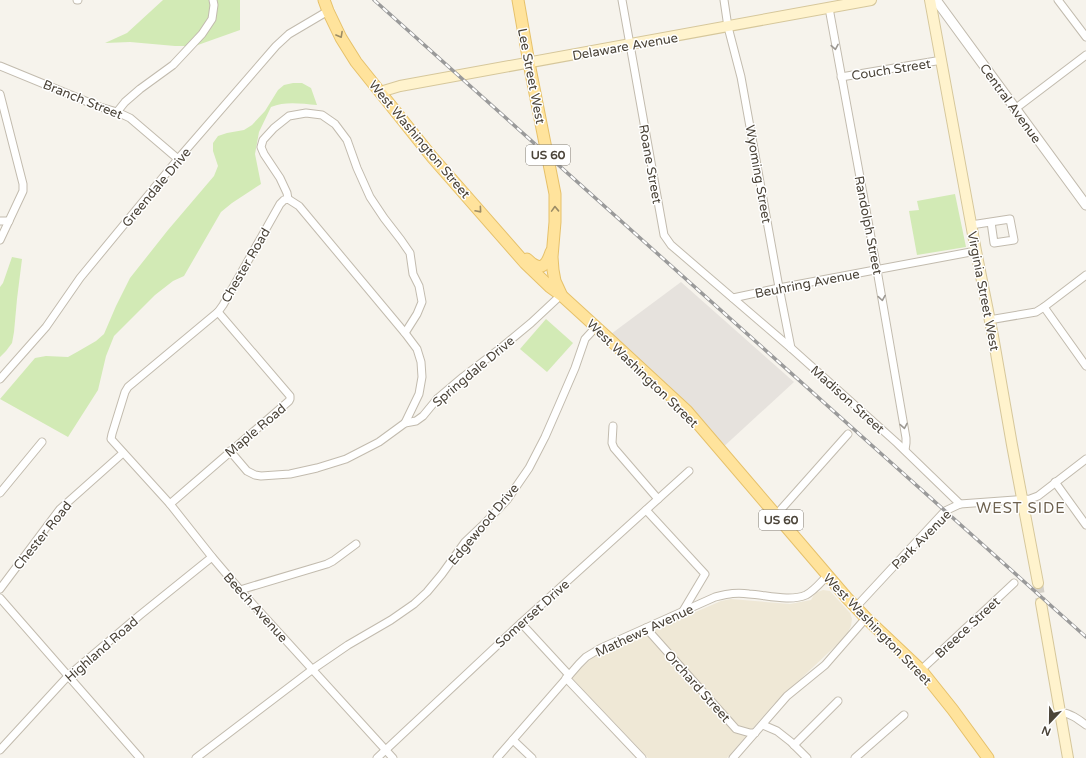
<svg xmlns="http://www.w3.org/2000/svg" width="1086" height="758" font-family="'Varela Round',sans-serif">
<rect width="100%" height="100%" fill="#f6f3ec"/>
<path fill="#e6e2dd" d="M681,282L794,382L720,450L607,337Z"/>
<path fill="#efe8d6" d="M823,590L830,591L850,613L852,619L851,626L846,636L773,705L727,758H648L571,677L592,658L633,639L721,601L731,599L790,604L811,600L815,593Z"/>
<g fill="#d2eab5">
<path d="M163,0H240V30L195,46H175L130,42L105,43L127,33Z"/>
<path d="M293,83H302L311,88L317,105C301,104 286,101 271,107L259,132L255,154L261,184L232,203L221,212L184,276L173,281L155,295L114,336L106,356L98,390L68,437L0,399L35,358L46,356L68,357L77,352L96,341L104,334L116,306L130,278L168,230L214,176L218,166L213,151V143L218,136L227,133L244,130L252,125L265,111L278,90L284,85Z"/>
<path d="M955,194L966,247L917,255L909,211L919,210L917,201Z"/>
<path d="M12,257L22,259L17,299L14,332L12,343L6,351L0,357V287L3,283Z"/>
<path d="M546,319L573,343L547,372L520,349Z"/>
</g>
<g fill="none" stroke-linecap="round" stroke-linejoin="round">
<path stroke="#d4d0c8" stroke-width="10" stroke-dasharray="10 5" stroke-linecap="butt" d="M1038,583L1041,603"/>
<defs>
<g id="minor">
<path d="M77,0H78"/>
<path d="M622,0L664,235L671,245L791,348L897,443L960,504"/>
<path d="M724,0L728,27L741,77L778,282L791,348"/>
<path d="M1058,0L1086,37"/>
<path d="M829,8L877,270L906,438V443L905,450"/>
<path d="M0,66L100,107L117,112L130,118L178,159"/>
<path d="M841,77L942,60"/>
<path d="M0,94L23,184V191L0,240"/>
<path d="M1015,109L1086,55"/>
<path d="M117,112L125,102L140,89L173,65L202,34L212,19L214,5L213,0"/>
<path d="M288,199L284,200L280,204L223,305L218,312L128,387L125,392L112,434L111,439L170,504L212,557L240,590L393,758"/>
<path d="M288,199L287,193L280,178L264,154L261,147L263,140L274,128L289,116L306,113L322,115L335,124L347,140L357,168L370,197L384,218L401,240L410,253L413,274L419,286L422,302L417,314L405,333"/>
<path d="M288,199L299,206L405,333L417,349L421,362L422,377L419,394L405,423"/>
<path d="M0,221H9"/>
<path d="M971,225L1010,219L1014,240L994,243L991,222"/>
<path d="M733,298L779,288L976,251"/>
<path d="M1044,307L1086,366"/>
<path d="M989,320L1036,312L1044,307L1086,275"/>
<path d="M0,379L46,327L80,278L178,159L276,46L289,34L328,11"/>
<path d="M613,426L612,443L614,448L658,499"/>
<path d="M230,451L247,471L255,475L261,476L290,474L317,468L346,459L379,442L405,423L416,421L423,416L437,399L463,377L502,347L531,323L561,295"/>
<path d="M1055,482L1086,525"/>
<path d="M0,493L42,442"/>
<path d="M170,504L289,401L290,399V396L218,312"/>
<path d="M646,510L705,574L683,611"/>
<path d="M776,515L848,434"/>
<path d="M0,589L60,509L123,453"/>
<path d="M240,590L327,564L333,561L356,544"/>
<path d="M0,598L140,758"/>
<path d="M855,608L945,511L960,504L1030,499L1038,496L1086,459"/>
<path d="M521,623L569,675"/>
<path d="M646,628L736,729L750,733H755"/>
<path d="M921,670L1014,583"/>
<path d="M566,678L642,758"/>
<path d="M1060,712C1070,713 1078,719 1086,725"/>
<path d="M763,725L777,731L791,742L807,758"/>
<path d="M513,740L532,758"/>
<path d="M794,745L838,701"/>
<path d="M0,750L68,676L140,615L212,557"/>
<path d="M196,758L313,669L348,645L391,620L414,604L427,592L442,574L465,542L484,524L507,500L529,468L545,437L559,405L575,368L585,339L596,327"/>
<path d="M377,758L521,623L689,471"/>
<path d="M497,758L579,664L586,657L601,648L715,597C728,594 736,592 749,594C766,595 790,602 806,595C814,591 821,582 827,576"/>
<path d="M733,758L787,696L825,665L866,618"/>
<path d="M855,758L904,715"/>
</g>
<path id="tertiary" d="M936,0L1086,205"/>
<g id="secondary">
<path d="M930,0L976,251L993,336L1012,445L1038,583"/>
<path d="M380,92L400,86L871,0"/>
<path d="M1041,603L1068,758"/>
</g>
<g id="primary">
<path d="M324,0L328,11L341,38L356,62L432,157L525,263L550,287L561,295L607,337L687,411L847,598L866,618L921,670L953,710L988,758"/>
<path d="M518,0L529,63L555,194V222L552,257L553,270L555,281L561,294"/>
<path d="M527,259C540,272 546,267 551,252"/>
</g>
</defs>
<use href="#minor" stroke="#c2bbae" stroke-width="9"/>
<use href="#tertiary" stroke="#c2bbae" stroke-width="11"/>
<use href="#secondary" stroke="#d6c79b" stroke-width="12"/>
<use href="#primary" stroke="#e6c16a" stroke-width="13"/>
<use href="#minor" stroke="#fff" stroke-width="7"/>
<use href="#tertiary" stroke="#fff" stroke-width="9"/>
<use href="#secondary" stroke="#fff3cd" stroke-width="10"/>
<use href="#primary" stroke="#ffe39c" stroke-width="11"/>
<defs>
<path id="rail" d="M374,0L1086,637"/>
</defs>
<use href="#rail" stroke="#9a9a9a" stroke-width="3.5"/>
<use href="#rail" stroke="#fff" stroke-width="2" stroke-dasharray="6" stroke-linecap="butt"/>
</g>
<defs><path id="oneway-chevron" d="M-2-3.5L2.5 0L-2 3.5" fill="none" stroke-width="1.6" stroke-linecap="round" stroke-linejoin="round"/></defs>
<g stroke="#9c8c66">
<use href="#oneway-chevron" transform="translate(340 35) rotate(61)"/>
<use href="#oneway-chevron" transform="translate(555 209) rotate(-92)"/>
<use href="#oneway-chevron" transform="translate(479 210) rotate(49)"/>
</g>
<g stroke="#9c9892">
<use href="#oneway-chevron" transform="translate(835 47) rotate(80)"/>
<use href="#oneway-chevron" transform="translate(882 298) rotate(81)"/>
<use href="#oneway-chevron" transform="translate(904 426) rotate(80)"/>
</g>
<g text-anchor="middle" stroke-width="3" stroke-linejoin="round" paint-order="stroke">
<g fill="#fff" stroke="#817c74" stroke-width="1">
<rect x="526" y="145" width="44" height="20" rx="3"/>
<rect x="759" y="510" width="44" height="20" rx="3"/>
</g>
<g font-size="12" font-weight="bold" fill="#4b4439">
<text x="548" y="159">US 60</text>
<text x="781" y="524">US 60</text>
</g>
<g font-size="13" fill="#4b4439" stroke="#fff">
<text transform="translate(625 46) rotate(-10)" y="5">Delaware Avenue</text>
<text transform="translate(891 69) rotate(-9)" y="5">Couch Street</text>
<text transform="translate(532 76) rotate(79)" y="5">Lee Street West</text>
<text transform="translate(83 99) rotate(22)" y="5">Branch Street</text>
<text transform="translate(1011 103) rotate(54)" y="5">Central Avenue</text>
<text transform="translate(420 139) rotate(50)" y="5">West Washington Street</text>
<text transform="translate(651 164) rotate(80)" y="5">Roane Street</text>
<text transform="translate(759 174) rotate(80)" y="5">Wyoming Street</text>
<text transform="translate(156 187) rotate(-50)" y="5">Greendale Drive</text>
<text transform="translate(869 225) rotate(79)" y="5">Randolph Street</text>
<text transform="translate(245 265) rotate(-60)" y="5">Chester Road</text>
<text transform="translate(807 283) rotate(-11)" y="5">Beuhring Avenue</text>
<text transform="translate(984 291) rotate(79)" y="5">Virginia Street West</text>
<text transform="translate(473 371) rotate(-40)" y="5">Springdale Drive</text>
<text transform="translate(643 373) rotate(44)" y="5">West Washington Street</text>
<text transform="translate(848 399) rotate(42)" y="5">Madison Street</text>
<text transform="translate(255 430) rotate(-40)" y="5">Maple Road</text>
<text transform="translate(483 524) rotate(-50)" y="5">Edgewood Drive</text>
<text transform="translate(42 535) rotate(-51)" y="5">Chester Road</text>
<text transform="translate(921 539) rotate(-45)" y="5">Park Avenue</text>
<text transform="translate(256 607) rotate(48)" y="5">Beech Avenue</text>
<text transform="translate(532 613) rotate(-42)" y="5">Somerset Drive</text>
<text transform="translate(967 627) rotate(-43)" y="5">Breece Street</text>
<text transform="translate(878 629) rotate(46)" y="5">West Washington Street</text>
<text transform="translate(644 630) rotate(-25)" y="5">Mathews Avenue</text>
<text transform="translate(101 649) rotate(-41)" y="5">Highland Road</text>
<text transform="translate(698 686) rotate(48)" y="5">Orchard Street</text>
</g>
<g font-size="15" letter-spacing="1" fill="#6e6250" stroke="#fff">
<text x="1021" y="513">WEST SIDE</text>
</g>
</g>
<g transform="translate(1050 722) rotate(202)" stroke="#ffffff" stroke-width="3" paint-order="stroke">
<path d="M0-3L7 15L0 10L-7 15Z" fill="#4b4439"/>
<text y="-6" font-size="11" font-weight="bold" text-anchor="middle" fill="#4b4439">N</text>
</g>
</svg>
